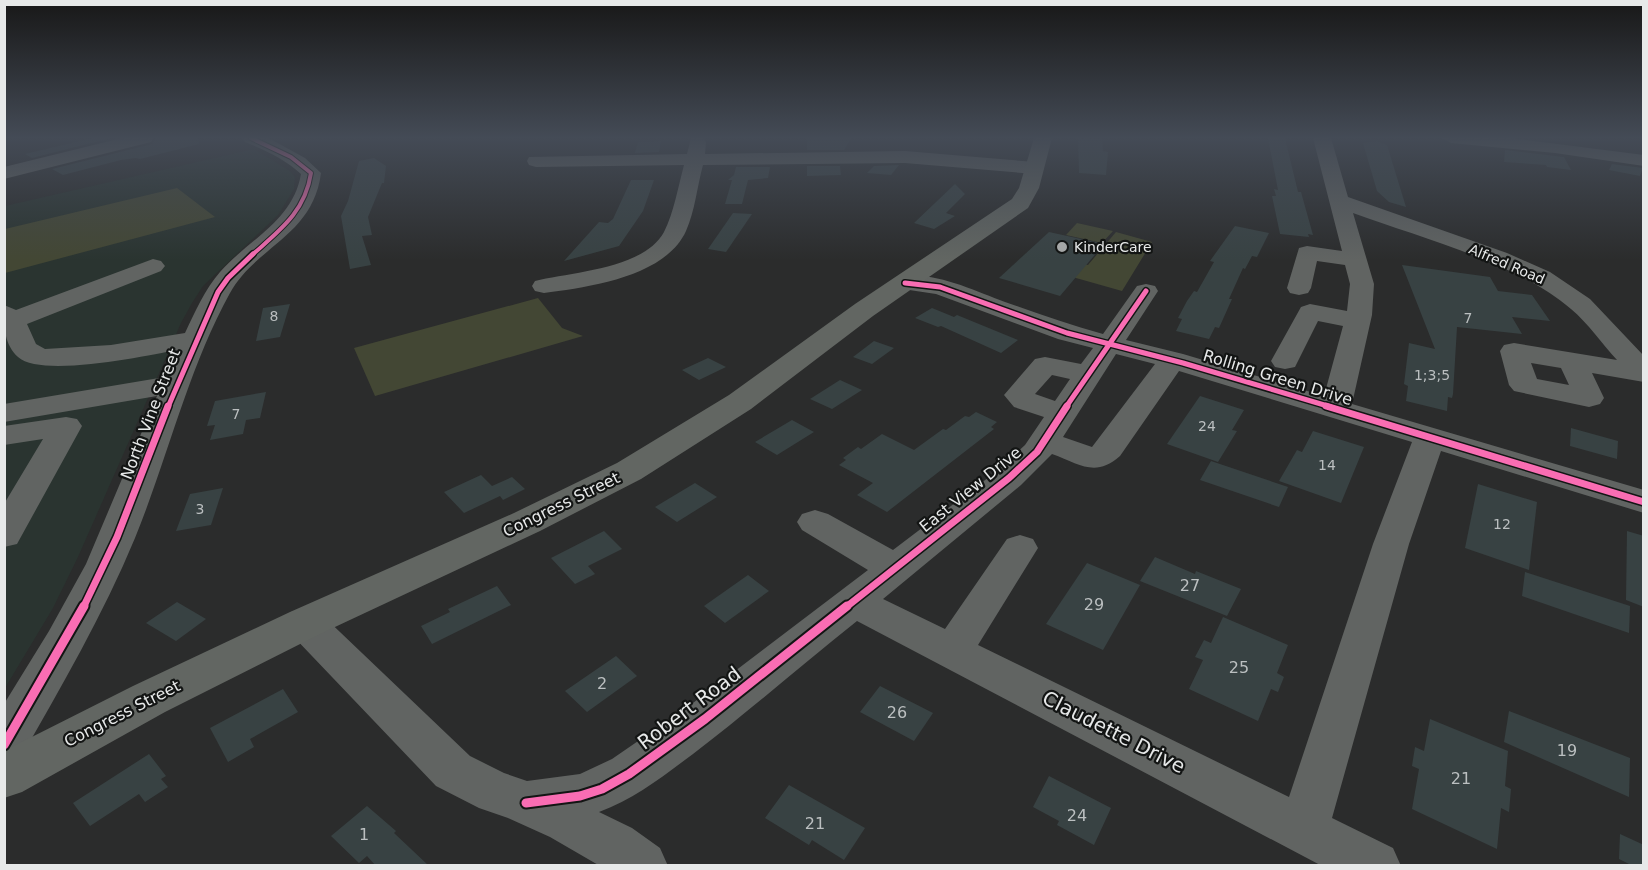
<svg xmlns="http://www.w3.org/2000/svg" width="1648" height="870" font-family="'DejaVu Sans',sans-serif">
<rect width="100%" height="100%" fill="#2b2c2c"/>
<path fill="#2a3430" d="M254,149L290,171L295,177L294,189L278,215L203,286L192,303L181,323L78,557L53,608L5,688V206Z"/>
<g fill="#434734">
<path d="M177,188L215,217L5,273V229Z"/>
<path d="M1077,223L1113,231L1102,243L1066,235Z"/>
<path d="M1116,232L1152,242L1122,291L1037,267L1049,256L1088,265Z"/>
<path d="M538,298L562,328L583,336L375,396L354,348Z"/>
</g>
<g fill="#384243">
<path d="M93,138H111L32,158L25,154Z"/>
<path d="M156,138H198L199,144L140,159L136,158L121,160L63,175L52,169L152,144Z"/>
<path d="M807,138H852L844,150H807Z"/>
<path d="M1078,138L1102,139L1103,151L1108,152L1106,175L1079,173Z"/>
<path d="M1268,138H1285L1298,192H1301L1313,235L1308,234L1309,237L1280,234L1272,196H1276L1274,189L1278,190Z"/>
<path d="M661,141L659,152L635,153L638,142Z"/>
<path d="M1377,141L1387,145L1406,207L1389,202L1377,191L1363,143Z"/>
<path d="M1505,150L1564,157L1571,170L1547,167L1546,165L1504,162Z"/>
<path d="M374,158L386,166L384,183H382L368,217L372,235L362,236L371,265L350,269L341,216L348,201L359,161Z"/>
<path d="M1612,164L1643,168L1640,176L1609,170Z"/>
<path d="M899,165L891,175L867,173L874,166Z"/>
<path d="M807,166H840L841,175L807,176Z"/>
<path d="M736,167H770L768,178L748,180L742,204H725L732,180H728L734,175Z"/>
<path d="M631,180H654L643,211L619,246L564,261L599,222L608,223L613,219Z"/>
<path d="M955,184L965,194L946,213L955,216L934,229L914,223Z"/>
<path d="M733,213L752,214L726,252L708,249Z"/>
<path d="M1235,226L1269,233L1257,257L1252,256L1245,269L1243,268L1229,299H1232L1219,328L1215,327L1209,339L1176,331L1182,319L1178,318L1187,301L1194,291L1197,292L1214,262L1210,261Z"/>
<path d="M1049,232L1104,244L1060,296L999,278Z"/>
<path d="M1402,265L1490,277L1498,291L1532,295L1550,321L1512,317L1522,334L1457,327L1453,394L1452,398L1448,397L1447,411L1406,401L1408,386L1404,384L1409,343L1435,349Z"/>
<path d="M290,304L280,337L256,341L263,308Z"/>
<path d="M932,308L954,317L957,315L1018,340L1001,353L941,326L938,327L915,318Z"/>
<path d="M874,341L894,348L872,364L853,357Z"/>
<path d="M708,358L726,367L699,380L682,370Z"/>
<path d="M840,380L862,390L832,409L810,399Z"/>
<path d="M266,392L260,418L246,420L243,434L210,440L215,425L207,426L215,401Z"/>
<path d="M1200,396L1244,410L1232,430L1237,431L1218,462L1167,444Z"/>
<path d="M976,412L997,422L991,427L994,429L887,512L857,495L873,483L839,465L846,460L843,458L858,447L861,449L882,434L914,450L943,429L946,430L965,416L969,417Z"/>
<path d="M792,420L814,432L777,455L755,442Z"/>
<path d="M1571,428L1618,441L1617,459L1570,446Z"/>
<path d="M1313,431L1364,447L1341,503L1279,481L1297,450L1302,452Z"/>
<path d="M1211,461L1288,487L1279,507L1200,480Z"/>
<path d="M481,475L492,486L512,477L525,489L503,500L500,496L464,513L444,492Z"/>
<path d="M695,483L717,497L677,522L655,507Z"/>
<path d="M1478,484L1537,502L1529,570L1465,548Z"/>
<path d="M223,488L211,525L176,531L190,494Z"/>
<path d="M604,531L622,549L588,566L595,574L575,584L551,558Z"/>
<path d="M1627,531L1644,536V607L1626,600Z"/>
<path d="M1155,557L1195,574L1196,571L1241,589L1227,616L1140,581Z"/>
<path d="M1087,563L1140,585L1103,650L1046,624Z"/>
<path d="M1525,572L1630,606L1629,633L1522,596Z"/>
<path d="M748,575L769,591L725,623L704,606Z"/>
<path d="M497,586L511,605L432,644L421,626L450,612L448,609Z"/>
<path d="M177,602L206,619L176,641L146,623Z"/>
<path d="M1223,617L1288,645L1277,673L1284,677L1278,692L1271,689L1258,721L1189,689L1203,660L1195,657L1204,640L1211,643Z"/>
<path d="M616,656L637,676L587,712L565,691Z"/>
<path d="M880,686L933,713L914,741L860,712Z"/>
<path d="M283,689L298,712L250,739L254,747L228,762L210,728Z"/>
<path d="M1509,711L1630,758L1629,797L1504,742Z"/>
<path d="M1430,719L1508,751L1505,786L1511,789L1509,812L1501,808L1497,849L1412,809L1419,769L1412,766L1415,747L1424,751Z"/>
<path d="M149,754L166,776L161,779L168,787L145,802L139,794L90,826L73,803Z"/>
<path d="M1049,776L1111,808L1094,845L1057,825L1059,821L1033,807Z"/>
<path d="M789,785L865,828L844,860L812,840L809,845L765,818Z"/>
<path d="M367,806L396,831L394,833L429,866H376L367,856L359,863L331,836Z"/>
<path d="M1620,834L1644,845V866H1633L1619,859Z"/>
</g>
<g fill="none" stroke-linecap="round" stroke-linejoin="round">
<g fill="#616462" fill-rule="evenodd">
<path d="M122,138H154L151,142L4,179V167Z"/>
<path d="M242,138H267L274,141L305,158L321,173C313,236 256,246 230,293C188,369 168,457 135,538C103,615 61,687 20,759L4,765V704L49,631L86,564L157,396L4,422V404L165,377L177,350C146,356 41,378 18,357C3,343 4,324 4,305L16,310L153,259L161,261L165,266L161,271L27,324L36,344L45,349L111,345L185,333C195,312 205,289 220,272C249,239 293,221 301,174C285,159 265,150 245,142Z"/>
<path d="M691,138H703L706,142L705,154L905,151L1035,162L1042,164L1044,168L1042,172L1035,174L905,163L703,165C697,187 695,211 686,231C665,277 589,287 544,293L535,291L532,286L535,281C571,272 644,269 664,232C674,212 678,187 684,165L536,167L529,165L527,161L529,157L687,154Z"/>
<path d="M1313,138H1331L1348,197L1507,253L1550,272L1590,299L1644,356V382L1592,373L1604,398L1600,404L1589,407L1514,391L1509,385L1500,351L1504,345L1514,343L1617,360C1602,344 1588,323 1571,309C1516,262 1421,238 1353,213L1374,284L1372,315L1352,404L1644,490V513L1441,451L1409,544L1332,818L1393,848L1401,866H1322L857,621C802,665 749,711 693,754C663,776 635,799 599,812L632,828L660,848L668,866H600L550,837L508,818L479,808L436,786L291,634L285,623L291,612L305,608L319,612L470,756L504,773L527,781L580,774L612,759L689,706L868,570L802,530L797,522L802,514L815,510L828,514L893,550L997,471L1025,445L1044,417L1014,407L1004,395L1035,359L1045,357L1081,364L1093,348L1058,339L936,294L896,288L893,283L896,278C931,269 972,290 1005,302C1037,313 1069,325 1103,334L1137,286L1146,284L1155,286L1158,291L1126,340L1183,354L1324,396L1343,326L1318,321L1295,367L1285,369L1275,367L1271,361L1301,307L1310,304L1347,311L1350,284L1345,265L1317,261L1311,288L1308,293L1299,295L1290,293L1287,288L1299,248L1307,246L1342,251ZM1116,354L1155,364L1092,447L1063,437ZM1531,363L1561,368L1569,385L1537,379ZM1179,371L1412,442L1373,544L1289,797L978,645L1038,548L1033,539L1020,535L1007,539L945,629L883,599L1021,485L1052,454C1080,464 1095,478 1120,456ZM1052,375L1070,379L1055,401L1035,394Z"/>
<path d="M1442,138H1510L1644,155V166L1555,153L1451,143Z"/>
<path d="M66,417L77,419L82,426L17,544L4,547V504L43,439L4,445V426Z"/>
</g>
<path fill="#626662" fill-rule="evenodd" d="M1034,138H1052L1039,188L1028,208L873,316L751,409L641,479L540,531L320,634L165,712L22,792L4,798V751L133,686L290,612L514,513L617,463L729,395L855,304L1012,199L1019,188Z"/>
<defs>
<path id="cycleway-far3" d="M251,138L291,157L311,173C305,212 280,230 252,255"/>
<g id="cycleway-far2">
<path d="M905,283L940,287L1067,333L1183,363L1331,407"/>
<path d="M168,407L218,292L228,278L253,254"/>
<path d="M1066,407L1146,291"/>
</g>
<g id="cycleway-far1">
<path d="M1326,406L1644,502"/>
<path d="M83,608L117,537L168,406"/>
<path d="M845,608L1009,478L1037,452L1067,406"/>
</g>
<g id="cycleway">
<path d="M4,745L84,606"/>
<path d="M526,803L580,796L602,789L629,774L705,719L847,606"/>
</g>
</defs>
<use href="#cycleway-far3" stroke="#131514" stroke-width="6"/>
<use href="#cycleway-far2" stroke="#131514" stroke-width="8"/>
<use href="#cycleway-far1" stroke="#131514" stroke-width="10"/>
<use href="#cycleway" stroke="#131514" stroke-width="13"/>
<use href="#cycleway-far3" stroke="#f96db3" stroke-width="4"/>
<use href="#cycleway-far2" stroke="#f96db3" stroke-width="5"/>
<use href="#cycleway-far1" stroke="#f96db3" stroke-width="7"/>
<use href="#cycleway" stroke="#f96db3" stroke-width="9"/>
</g>
<linearGradient id="sky" x2="0" y2="1"><stop stop-color="#181818"/><stop offset="0.53" stop-color="#444b56"/><stop offset="1" stop-color="#444b56" stop-opacity="0"/></linearGradient>
<rect width="1648" height="260" fill="url(#sky)"/>
<circle fill="#a5a7a7" stroke="#131514" stroke-width="2" cx="1062" cy="247" r="6"/>
<g text-anchor="middle" stroke-width="4.5" stroke-linejoin="round" paint-order="stroke">
<g font-size="14" fill="#e7e9e9" stroke="#131514" text-anchor="start">
<text x="1074" y="252">KinderCare</text>
</g>
<g font-size="14" fill="#e7e9e9" stroke="#131514">
<text transform="translate(1507 264) rotate(23)" y="5">Alfred Road</text>
</g>
<g font-size="14" fill="#bbbfc0">
<text x="274" y="321">8</text>
<text x="1468" y="323">7</text>
<text x="1432" y="380">1;3;5</text>
<text x="236" y="419">7</text>
<text x="1207" y="431">24</text>
<text x="1327" y="470">14</text>
<text x="200" y="514">3</text>
<text x="1502" y="529">12</text>
</g>
<g font-size="16" fill="#e7e9e9" stroke="#131514">
<text transform="translate(1278 377) rotate(17)" y="6">Rolling Green Drive</text>
<text transform="translate(150 414) rotate(-69)" y="6">North Vine Street</text>
<text transform="translate(970 489) rotate(-39)" y="6">East View Drive</text>
<text transform="translate(561 504) rotate(-26)" y="6">Congress Street</text>
<text transform="translate(122 713) rotate(-27)" y="6">Congress Street</text>
</g>
<g font-size="16" fill="#bbbfc0">
<text x="1190" y="591">27</text>
<text x="1094" y="610">29</text>
<text x="1239" y="673">25</text>
<text x="602" y="689">2</text>
<text x="897" y="718">26</text>
<text x="1567" y="756">19</text>
<text x="1461" y="784">21</text>
<text x="1077" y="821">24</text>
<text x="815" y="829">21</text>
<text x="364" y="840">1</text>
</g>
<g font-size="20" fill="#e7e9e9" stroke="#131514">
<text transform="translate(689 708) rotate(-37)" y="7">Robert Road</text>
<text transform="translate(1114 732) rotate(27)" y="7">Claudette Drive</text>
</g>
</g>
<rect width="1648" height="870" fill="none" stroke="#e7e9e9" stroke-width="12"/>
</svg>
